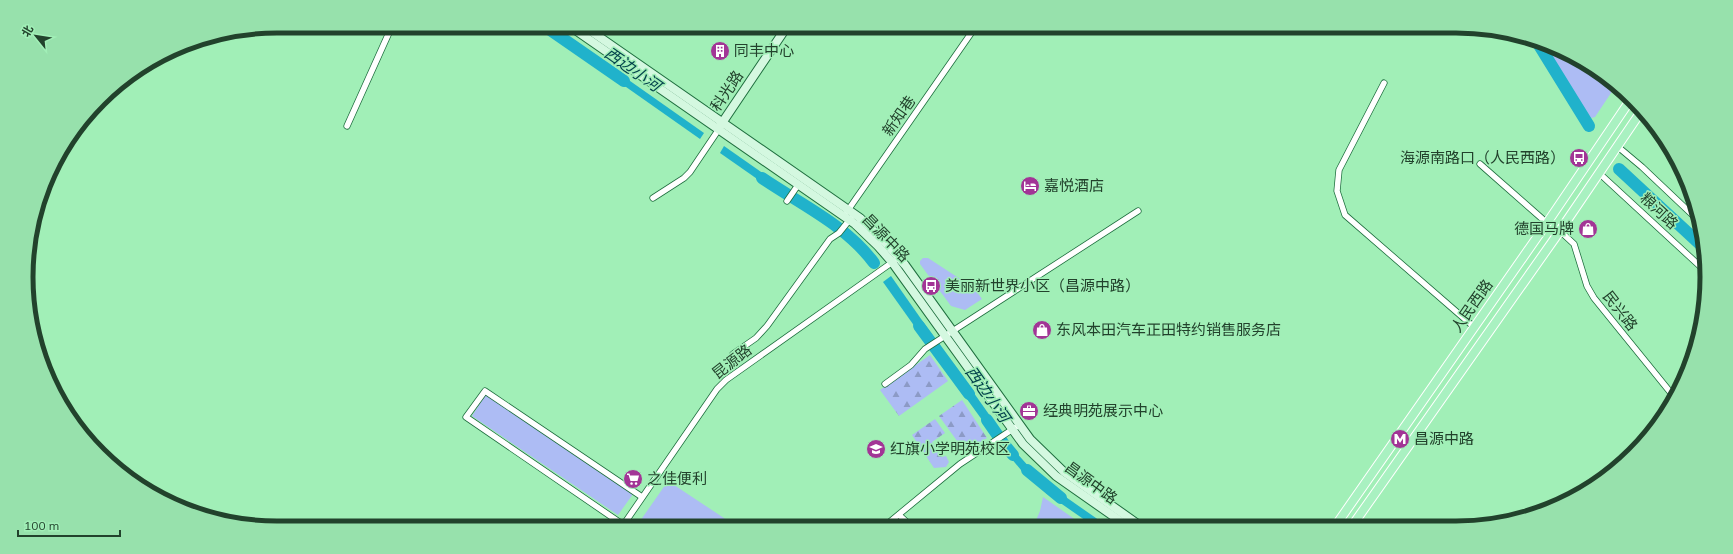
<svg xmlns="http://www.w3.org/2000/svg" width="1733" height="554" font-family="Mulish,'Noto Sans SC',sans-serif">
<defs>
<pattern id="forest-firs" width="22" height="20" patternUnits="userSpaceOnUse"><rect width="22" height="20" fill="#adbcf4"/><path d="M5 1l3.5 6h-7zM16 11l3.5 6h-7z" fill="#8c9ac6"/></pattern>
</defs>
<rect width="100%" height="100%" fill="#a1efb7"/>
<g fill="#adbcf4">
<path d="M1545,48L1596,68L1615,87L1595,117L1591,118Z"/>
<path d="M923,258H928L974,288L982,299L965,310L951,306L920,264V261Z"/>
<path d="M486,394L633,494L618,515L472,416Z"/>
<path d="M668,481L733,524H638Z"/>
<path d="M1043,497L1083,525H1034L1040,511Z"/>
</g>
<g fill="url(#forest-firs)">
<path d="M930,355L948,381L899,416L880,390Z"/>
<path d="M962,400L987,438L966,450L960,445L939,416Z"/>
<path d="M935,419L945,433L932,442L942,457L946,456L949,462L946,467L934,468L912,435Z"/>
</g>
<g fill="#20b2cb">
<path d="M539,27H553L560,32L556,38Z"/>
<path d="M566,38L604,61L600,67L563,44Z"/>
<path d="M613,69L704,133L700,139L609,75Z"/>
<path d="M724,146L777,183L773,190L720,153Z"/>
<path d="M800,197L840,224L834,229L796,204Z"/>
<path d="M848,230L877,260L871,264L842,237Z"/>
<path d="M891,276L933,336L925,341L883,282Z"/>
<path d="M939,344L958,372L951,378L931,350Z"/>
<path d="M964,379L1000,430L993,435L956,384Z"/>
<path d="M1006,441L1031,469L1041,477L1037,484L1021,470L1000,445Z"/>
<path d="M1050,486L1106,525H1092L1046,493Z"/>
</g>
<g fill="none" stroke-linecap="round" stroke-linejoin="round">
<g stroke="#20b2cb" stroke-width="12">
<path d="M546,27L624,81"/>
<path d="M1539,45L1589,126"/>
<path d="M1619,169L1702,246"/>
<path d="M762,178C800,204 846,225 874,263"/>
<path d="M919,326L969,394"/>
<path d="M987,420L1003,443L1013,455"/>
<path d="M1027,470L1061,498"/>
</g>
<defs>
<g id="street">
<path d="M1384,83L1339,170L1337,191L1345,215L1474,327"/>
<path d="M347,126L392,26"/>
<path d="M1617,146L1642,167L1699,221"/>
<path d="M1480,164L1547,223"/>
<path d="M1599,173L1702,268"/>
<path d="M653,198L684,178L690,172L719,129"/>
<path d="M787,201L798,185"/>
<path d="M846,213L974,29"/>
<path d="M1560,231L1574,244L1587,286L1594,298L1675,398"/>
<path d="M733,354L756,338L767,326L830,239L839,233L851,218"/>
<path d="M885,384L911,365L925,349L945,336L1138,211"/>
<path d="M899,515L910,525"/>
<path d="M622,524L466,417L485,391L642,497"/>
<path d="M624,524L717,389L726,380L894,261"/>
<path d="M886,525L960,464L1019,425"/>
</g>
<g id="secondary">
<path d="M571,27L855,224L878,246L892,262L1023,444L1056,476L1126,525"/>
<path d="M585,27L860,218L884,241L905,265L1030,439L1064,472L1139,525"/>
<path d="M720,126L786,28"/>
</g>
<g id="primary">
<path d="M1336,525L1547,223L1629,102"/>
<path d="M1352,526L1555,238L1640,113"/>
</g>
</defs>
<use href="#street" stroke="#1e6e3e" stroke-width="7"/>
<use href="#secondary" stroke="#1e6e3e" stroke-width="10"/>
<use href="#primary" stroke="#fff" stroke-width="10"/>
<use href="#street" stroke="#fff" stroke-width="5.5"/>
<use href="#secondary" stroke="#d4f8e0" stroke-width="8"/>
<use href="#primary" stroke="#a9f1c1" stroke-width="8"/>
</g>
<defs>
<symbol id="building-disc" viewBox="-11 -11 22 22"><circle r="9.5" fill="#a23596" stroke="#a1efb7"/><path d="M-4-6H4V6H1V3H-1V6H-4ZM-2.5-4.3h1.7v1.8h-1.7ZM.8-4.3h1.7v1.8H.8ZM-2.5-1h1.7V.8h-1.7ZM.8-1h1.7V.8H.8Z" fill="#fff"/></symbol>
<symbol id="bus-disc" viewBox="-11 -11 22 22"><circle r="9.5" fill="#a23596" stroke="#a1efb7"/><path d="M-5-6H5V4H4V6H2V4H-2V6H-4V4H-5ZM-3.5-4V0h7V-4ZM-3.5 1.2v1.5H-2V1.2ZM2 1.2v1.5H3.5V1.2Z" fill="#fff"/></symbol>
<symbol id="hotel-disc" viewBox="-11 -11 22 22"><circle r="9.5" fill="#a23596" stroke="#a1efb7"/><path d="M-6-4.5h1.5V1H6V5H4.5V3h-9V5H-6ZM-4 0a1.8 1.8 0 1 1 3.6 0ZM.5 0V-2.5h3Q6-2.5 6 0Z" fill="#fff"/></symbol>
<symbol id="shop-disc" viewBox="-11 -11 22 22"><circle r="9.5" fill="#a23596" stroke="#a1efb7"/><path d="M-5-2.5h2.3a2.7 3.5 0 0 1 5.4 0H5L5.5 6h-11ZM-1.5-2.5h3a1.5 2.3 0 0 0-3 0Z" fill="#fff"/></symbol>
<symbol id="office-disc" viewBox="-11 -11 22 22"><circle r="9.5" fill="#a23596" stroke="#a1efb7"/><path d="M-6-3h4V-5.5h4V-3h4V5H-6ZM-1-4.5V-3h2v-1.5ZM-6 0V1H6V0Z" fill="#fff"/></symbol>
<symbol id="metro-disc" viewBox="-11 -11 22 22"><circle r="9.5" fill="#a23596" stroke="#a1efb7"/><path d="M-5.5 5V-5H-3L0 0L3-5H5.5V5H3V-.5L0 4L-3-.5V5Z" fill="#fff"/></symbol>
<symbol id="school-disc" viewBox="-11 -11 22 22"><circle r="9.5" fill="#a23596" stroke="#a1efb7"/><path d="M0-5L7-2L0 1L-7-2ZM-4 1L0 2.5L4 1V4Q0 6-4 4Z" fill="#fff"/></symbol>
<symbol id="supermarket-disc" viewBox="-11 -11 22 22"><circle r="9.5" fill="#a23596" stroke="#a1efb7"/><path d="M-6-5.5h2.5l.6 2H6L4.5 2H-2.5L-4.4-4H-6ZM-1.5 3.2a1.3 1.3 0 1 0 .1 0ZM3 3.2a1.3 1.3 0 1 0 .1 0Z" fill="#fff"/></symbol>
</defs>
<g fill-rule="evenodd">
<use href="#building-disc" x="709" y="40" width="22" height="22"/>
<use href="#bus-disc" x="1568" y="147" width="22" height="22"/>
<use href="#hotel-disc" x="1019" y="175" width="22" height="22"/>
<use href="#shop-disc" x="1577" y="218" width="22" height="22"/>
<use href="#bus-disc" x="920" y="275" width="22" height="22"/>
<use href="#shop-disc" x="1031" y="319" width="22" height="22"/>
<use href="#office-disc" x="1018" y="400" width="22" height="22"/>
<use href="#metro-disc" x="1389" y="428" width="22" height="22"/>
<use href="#school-disc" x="865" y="438" width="22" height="22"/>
<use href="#supermarket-disc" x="622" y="468" width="22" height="22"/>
</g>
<g text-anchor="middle" stroke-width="3" stroke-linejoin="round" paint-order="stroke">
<g font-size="15" fill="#22422c" stroke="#a1efb7" text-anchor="start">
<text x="734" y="56">同丰中心</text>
<text x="1565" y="163" text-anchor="end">海源南路口（人民西路）</text>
<text x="1044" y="191">嘉悦酒店</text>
<text x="1574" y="234" text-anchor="end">德国马牌</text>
<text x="945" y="291">美丽新世界小区（昌源中路）</text>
<text x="1056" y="335">东风本田汽车正田特约销售服务店</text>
<text x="1043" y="416">经典明苑展示中心</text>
<text x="1414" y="444">昌源中路</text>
<text x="890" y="454">红旗小学明苑校区</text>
<text x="647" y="484">之佳便利</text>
</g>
<g font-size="15" fill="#22422c" stroke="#a1efb7">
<text transform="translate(727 91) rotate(-56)" y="5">科光路</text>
<text transform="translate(899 116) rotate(-55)" y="5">新知巷</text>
<text transform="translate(1659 211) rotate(43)" y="5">粮河路</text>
<text transform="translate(886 238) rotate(46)" y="5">昌源中路</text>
<text transform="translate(1472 306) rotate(-55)" y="5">人民西路</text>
<text transform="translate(1620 311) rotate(52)" y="5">民兴路</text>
<text transform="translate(732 362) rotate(-38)" y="5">昆源路</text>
<text transform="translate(1091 483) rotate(36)" y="5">昌源中路</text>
</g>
<g font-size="16" font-style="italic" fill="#003f4a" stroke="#a1efb7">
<text transform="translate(633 69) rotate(35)" y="6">西边小河</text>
<text transform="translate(988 394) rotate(55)" y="6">西边小河</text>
</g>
</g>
<path d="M0 0H1733V554H0ZM277 33H1456A244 244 0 0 1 1700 277V277A244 244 0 0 1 1456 521H277A244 244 0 0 1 33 277V277A244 244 0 0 1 277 33Z" fill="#97e1ac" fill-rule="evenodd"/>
<path fill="none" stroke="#22422c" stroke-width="5" d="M277 33H1456A244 244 0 0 1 1700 277V277A244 244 0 0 1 1456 521H277A244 244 0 0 1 33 277V277A244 244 0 0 1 277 33Z"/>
<g transform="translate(36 36) rotate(300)" stroke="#a1efb7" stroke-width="3" paint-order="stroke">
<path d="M0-3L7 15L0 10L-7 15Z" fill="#22422c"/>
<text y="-6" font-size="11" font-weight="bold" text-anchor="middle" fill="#22422c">北</text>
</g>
<path d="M18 530v6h102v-6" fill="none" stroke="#22422c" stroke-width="2"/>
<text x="24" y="530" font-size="12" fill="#22422c" stroke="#a1efb7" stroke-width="3" paint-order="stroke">100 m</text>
</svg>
